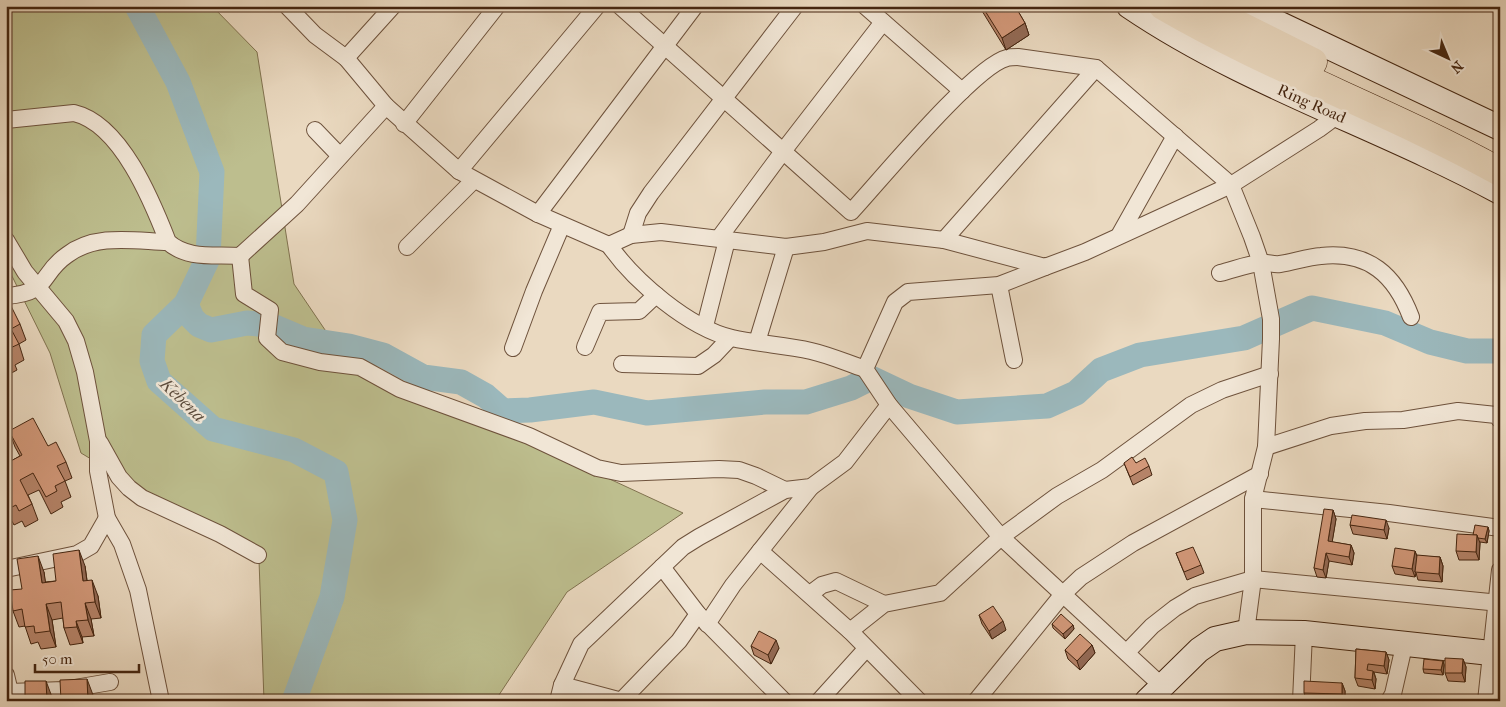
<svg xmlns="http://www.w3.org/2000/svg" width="1506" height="707" font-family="'IM FELL French Canon',serif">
<rect width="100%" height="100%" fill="#ead9c0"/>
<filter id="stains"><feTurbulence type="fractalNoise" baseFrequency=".004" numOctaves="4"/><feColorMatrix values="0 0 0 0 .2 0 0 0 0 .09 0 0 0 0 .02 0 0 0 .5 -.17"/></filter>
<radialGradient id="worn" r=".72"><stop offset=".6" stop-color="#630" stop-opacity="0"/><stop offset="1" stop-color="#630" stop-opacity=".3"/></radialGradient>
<path fill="#bdbe8e" stroke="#80724f" d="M6,6H212L257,52L294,284L342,355L683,513L567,592L495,701H264L259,560L81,453L50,353L8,268Z"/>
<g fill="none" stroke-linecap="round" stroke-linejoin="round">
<g stroke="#9bb8bc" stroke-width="25">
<path d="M137,6L178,82L212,172L208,258L186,304L154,335L152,361L159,381L213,429L294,450L336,472L345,520L332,597L294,701"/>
<path d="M186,304L192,318L199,325L211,330L247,323L270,325L303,339L349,346L383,355L423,377L461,382L486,396L503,411L530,410L594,402L647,413L765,402H806L851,388L871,378L909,396L957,412L1047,406L1076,393L1101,370L1140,355L1244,338L1312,308L1385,323L1430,342L1467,351H1500"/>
</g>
<defs>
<g id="street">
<path d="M287,6L315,35L346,58L386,106L459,171L538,214L609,245L631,235L661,232L786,247L824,242L867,231L944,240L1045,267L1085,252L1231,185L1319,129L1338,115"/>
<path d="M620,6L851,212C879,182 974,66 1007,58C1010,57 1015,57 1018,57L1096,68L1231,185L1252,237L1261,263L1271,319V339L1266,447L1253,499V579L1246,632"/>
<path d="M865,6L962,91"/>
<path d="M346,58L393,6"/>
<path d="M6,120L74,113C121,124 152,201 168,242C188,260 215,254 240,256L297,204L386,106"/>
<path d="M404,124L497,6"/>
<path d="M315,130L340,156"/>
<path d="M459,171L597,6"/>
<path d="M538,214L695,6"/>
<path d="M1120,234L1175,136"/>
<path d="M631,235L638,213L651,193L795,6"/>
<path d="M719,238L784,150L883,22"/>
<path d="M6,240L25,272L66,321L76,341L85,372L98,441V471L107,518L122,544L138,590L161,701"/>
<path d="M944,240L1096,68"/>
<path d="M609,245C634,281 689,328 732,338C758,344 785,345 811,351C829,355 847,363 865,369L895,302L908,292L999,285L1045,267"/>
<path d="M407,247L473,181"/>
<path d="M240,256L244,294L270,310L267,338L282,352L320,362L360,367L400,389L529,436L597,468L621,473L719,469L739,470L756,476L785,490"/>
<path d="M1220,273C1233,270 1247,264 1261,263C1267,262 1273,265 1280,264C1294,262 1307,257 1321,256C1369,251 1395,275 1411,317"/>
<path d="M999,285L1014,360"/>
<path d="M6,296C51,293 39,274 67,255C96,233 134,241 168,242"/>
<path d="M705,326L727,240"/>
<path d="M757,342L786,247"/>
<path d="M585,347L600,312L639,311L656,295"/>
<path d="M513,348L534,291L562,225"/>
<path d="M622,364L698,366L714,355L730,338"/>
<path d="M100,443L119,477L129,488L142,498L220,534L258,555"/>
<path d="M1266,447L1331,426L1365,421L1403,420L1458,411L1496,415L1500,420"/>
<path d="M1253,499L1389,513L1500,528"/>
<path d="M760,551L850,631L919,701"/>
<path d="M662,567L683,547L699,537L785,490L811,487L845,462L889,405"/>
<path d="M6,569L77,554L91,546L107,518"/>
<path d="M810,594L822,585L836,581L884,604"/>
<path d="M707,624L733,585L811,487"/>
<path d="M850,631L884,604L940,593L1001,537L889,405L865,369"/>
<path d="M1127,652L1152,626L1175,608L1195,596L1253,579L1500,603"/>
<path d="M6,675L10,692L63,690L110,682"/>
<path d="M1161,685L1001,537L1057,496L1102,470L1191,405L1222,390L1270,374"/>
<path d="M622,700L679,641L698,614"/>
<path d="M558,701L562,685"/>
<path d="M622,701L562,685L581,644L662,567L698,614L784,701"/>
<path d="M819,701L866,649"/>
<path d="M976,701L1063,594L1081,577L1133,543L1260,474"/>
<path d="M1301,701L1304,633"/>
<path d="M1389,701L1393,694L1404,646"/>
<path d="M1486,701L1500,570"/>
</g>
<g id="secondary">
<path d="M1129,6C1244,84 1378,126 1500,192"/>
<path d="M1242,6L1500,128"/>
<path d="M1147,701L1199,650L1215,639L1246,632L1304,633L1500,654"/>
</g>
<g id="highway">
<path d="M1163,6C1271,69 1390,111 1500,172"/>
<path d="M1201,6L1313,62"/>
</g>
</defs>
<use href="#street" stroke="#6e523c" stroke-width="18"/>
<use href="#secondary" stroke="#442510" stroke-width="26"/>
<use href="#highway" stroke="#442510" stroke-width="29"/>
<use href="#street" stroke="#f1e6d6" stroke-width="16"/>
<use href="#secondary" stroke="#f1e6d6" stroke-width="24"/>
<use href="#highway" stroke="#ead9c0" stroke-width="28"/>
</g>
<g fill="#b58368" stroke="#442510">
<path d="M979,6H1015L1025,23L1029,35L1006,50Z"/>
<path d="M6,306L20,324L26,340L19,344L24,360L15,365L17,370L6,376Z"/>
<path d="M9,431L48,446L66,462L72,478L65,481L71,497L61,502L63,507L51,514L39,490L28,495L32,504L38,520L25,527L22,521L14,525L6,510V456L9,462L20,456L15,447Z"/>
<path d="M1124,463H1136L1149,466L1152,475L1133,485Z"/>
<path d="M1333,510L1336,519L1332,542L1351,545L1354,553L1352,565L1329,561L1326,578L1317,577L1314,568Z"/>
<path d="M1350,525L1389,528L1387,539L1353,534Z"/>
<path d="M1488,527L1489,531L1487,543L1480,542L1479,560H1459L1456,551L1473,535Z"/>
<path d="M1415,551L1417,556L1440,557L1443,566L1442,582L1418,580L1416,573L1415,577L1395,574L1392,566Z"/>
<path d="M1176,553L1201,565L1204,573L1187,580Z"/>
<path d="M85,566L87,580L98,596L101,618L91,619L94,636L82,637L83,643L70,645L64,628L63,618L52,620L56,647L41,649L38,642L31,644L25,626L19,627L13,611L22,589L44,572L45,582L56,581Z"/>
<path d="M979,615L1006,630L992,639L982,624Z"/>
<path d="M1052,624L1073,625L1074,629L1065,639L1053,628Z"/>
<path d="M1092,645L1095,653L1080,670L1068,659L1065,650Z"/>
<path d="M751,646L779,648L771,664L754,655Z"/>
<path d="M1356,649L1386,652L1389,660L1387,674L1374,672L1376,679L1375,689L1358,686L1355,678Z"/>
<path d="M1463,659L1466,667L1465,682L1448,681L1445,673Z"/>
<path d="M1443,661L1444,665L1443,675L1424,673L1423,669Z"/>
<path d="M1342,683L1345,691V701H1307L1304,693Z"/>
</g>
<g fill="#936a55" stroke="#442510">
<path d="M1025,23L1029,35L1006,50L1002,38Z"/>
<path d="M1333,510L1336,519L1331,549L1328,541Z"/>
<path d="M1386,520L1389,528L1387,539L1384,530Z"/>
<path d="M1488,527L1489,531L1487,543L1485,539Z"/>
<path d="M1477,535L1480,543L1479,560L1476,552Z"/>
<path d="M1351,545L1354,553L1352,565L1349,557Z"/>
<path d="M79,550L85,566L89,597L83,581Z"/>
<path d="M1415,551L1418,560L1415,572L1416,573L1415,577L1412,569Z"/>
<path d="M1326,553L1329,561L1326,578L1323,570Z"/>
<path d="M38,556L44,572L48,599L42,583Z"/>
<path d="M1440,557L1443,566L1442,582L1439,574Z"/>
<path d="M92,580L98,596L101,618L95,602Z"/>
<path d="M85,603L91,619L94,636L88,620Z"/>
<path d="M46,604L52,620L56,647L50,631Z"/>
<path d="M76,621L82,637L83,643L77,627Z"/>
<path d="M1003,621L1006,630L992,639L989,631Z"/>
<path d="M1073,625L1074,629L1065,639L1063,634Z"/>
<path d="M776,640L779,648L771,664L768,655Z"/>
<path d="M1092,645L1095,653L1080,670L1077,661Z"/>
<path d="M1386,652L1389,660L1387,674L1384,666Z"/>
<path d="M1463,659L1466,667L1465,682L1462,673Z"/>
<path d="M1443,661L1444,665L1443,675L1441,670Z"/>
<path d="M1373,671L1376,679L1375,689L1372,680Z"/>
<path d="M87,679L93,695V701H88Z"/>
<path d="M46,681L52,697V701H47Z"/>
<path d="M1342,683L1345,691V701L1342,694Z"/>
</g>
<g fill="#d29879" stroke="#442510">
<path d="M982,6H1015L1025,23L1002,38Z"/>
<path d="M10,304L20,324L11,329L19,344L8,349L11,354L6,356V306Z"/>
<path d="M33,418L48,446L56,442L66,462L57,466L65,481L55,486L57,491L46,497L33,473L20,480L32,504L19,511L16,505L8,509L6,505V456L9,462L22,455L9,431Z"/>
<path d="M1132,457L1136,463L1145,458L1149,466L1130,477L1124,463Z"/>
<path d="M1324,509L1333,510L1328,541L1351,545L1349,557L1326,553L1323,570L1314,568Z"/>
<path d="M1352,515L1386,520L1384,530L1350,525Z"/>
<path d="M1475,525L1488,527L1485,539L1478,538L1477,535H1473Z"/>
<path d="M1457,534L1477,535L1476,552L1456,551Z"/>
<path d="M1193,547L1201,565L1184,572L1176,553Z"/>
<path d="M1395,548L1415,551L1412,569L1392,566Z"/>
<path d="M79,550L83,581L92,580L95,602L85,603L88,620L76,621L77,627L64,628L61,602L46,604L50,631L35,633L34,626L25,627L22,609L13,611L10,590L22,589L17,559L38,556L42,583L56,581L53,554Z"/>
<path d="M1417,555L1440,557L1439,574L1415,572Z"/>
<path d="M993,606L1003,621L989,631L979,615Z"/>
<path d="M1061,614L1073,625L1063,634L1052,624Z"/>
<path d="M759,631L776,640L768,655L751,646Z"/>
<path d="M1080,634L1092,645L1077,661L1065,650Z"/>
<path d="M1356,649L1386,652L1384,666L1368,664L1367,670L1373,671L1372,680L1355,678Z"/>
<path d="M1445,658L1463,659L1462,673H1445Z"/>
<path d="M1424,659L1443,661L1441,670L1423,669Z"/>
<path d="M87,679L88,701H61L60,680Z"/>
<path d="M25,681H46L47,701H25Z"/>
<path d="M1304,681L1342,683V694L1304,693Z"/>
</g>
<g text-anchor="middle" stroke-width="5" stroke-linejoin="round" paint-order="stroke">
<g font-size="16" fill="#442510" stroke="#f1e6d6">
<text transform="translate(1312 103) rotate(24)" y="6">Ring Road</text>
</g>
<g font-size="18" font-style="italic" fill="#5a4a3b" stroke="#f1e6d6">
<text transform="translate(183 400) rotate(44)" y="6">Kebena</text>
</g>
</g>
<rect width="1506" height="707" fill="none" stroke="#ead9c0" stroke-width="25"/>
<rect x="8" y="8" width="1491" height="692" fill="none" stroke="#442510" stroke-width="2.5"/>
<rect x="12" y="12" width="1481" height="682" fill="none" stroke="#442510"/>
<g transform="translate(1448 58) rotate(136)" stroke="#f1e6d6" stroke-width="4" paint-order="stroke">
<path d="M0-4L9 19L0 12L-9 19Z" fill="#442510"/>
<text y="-8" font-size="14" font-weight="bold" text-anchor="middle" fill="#442510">N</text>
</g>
<path d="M35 664v8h104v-8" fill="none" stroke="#442510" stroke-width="2.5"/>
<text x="42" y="664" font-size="15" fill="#442510" stroke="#f1e6d6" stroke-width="4" paint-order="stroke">50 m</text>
<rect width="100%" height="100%" filter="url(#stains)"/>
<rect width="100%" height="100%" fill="url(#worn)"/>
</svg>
